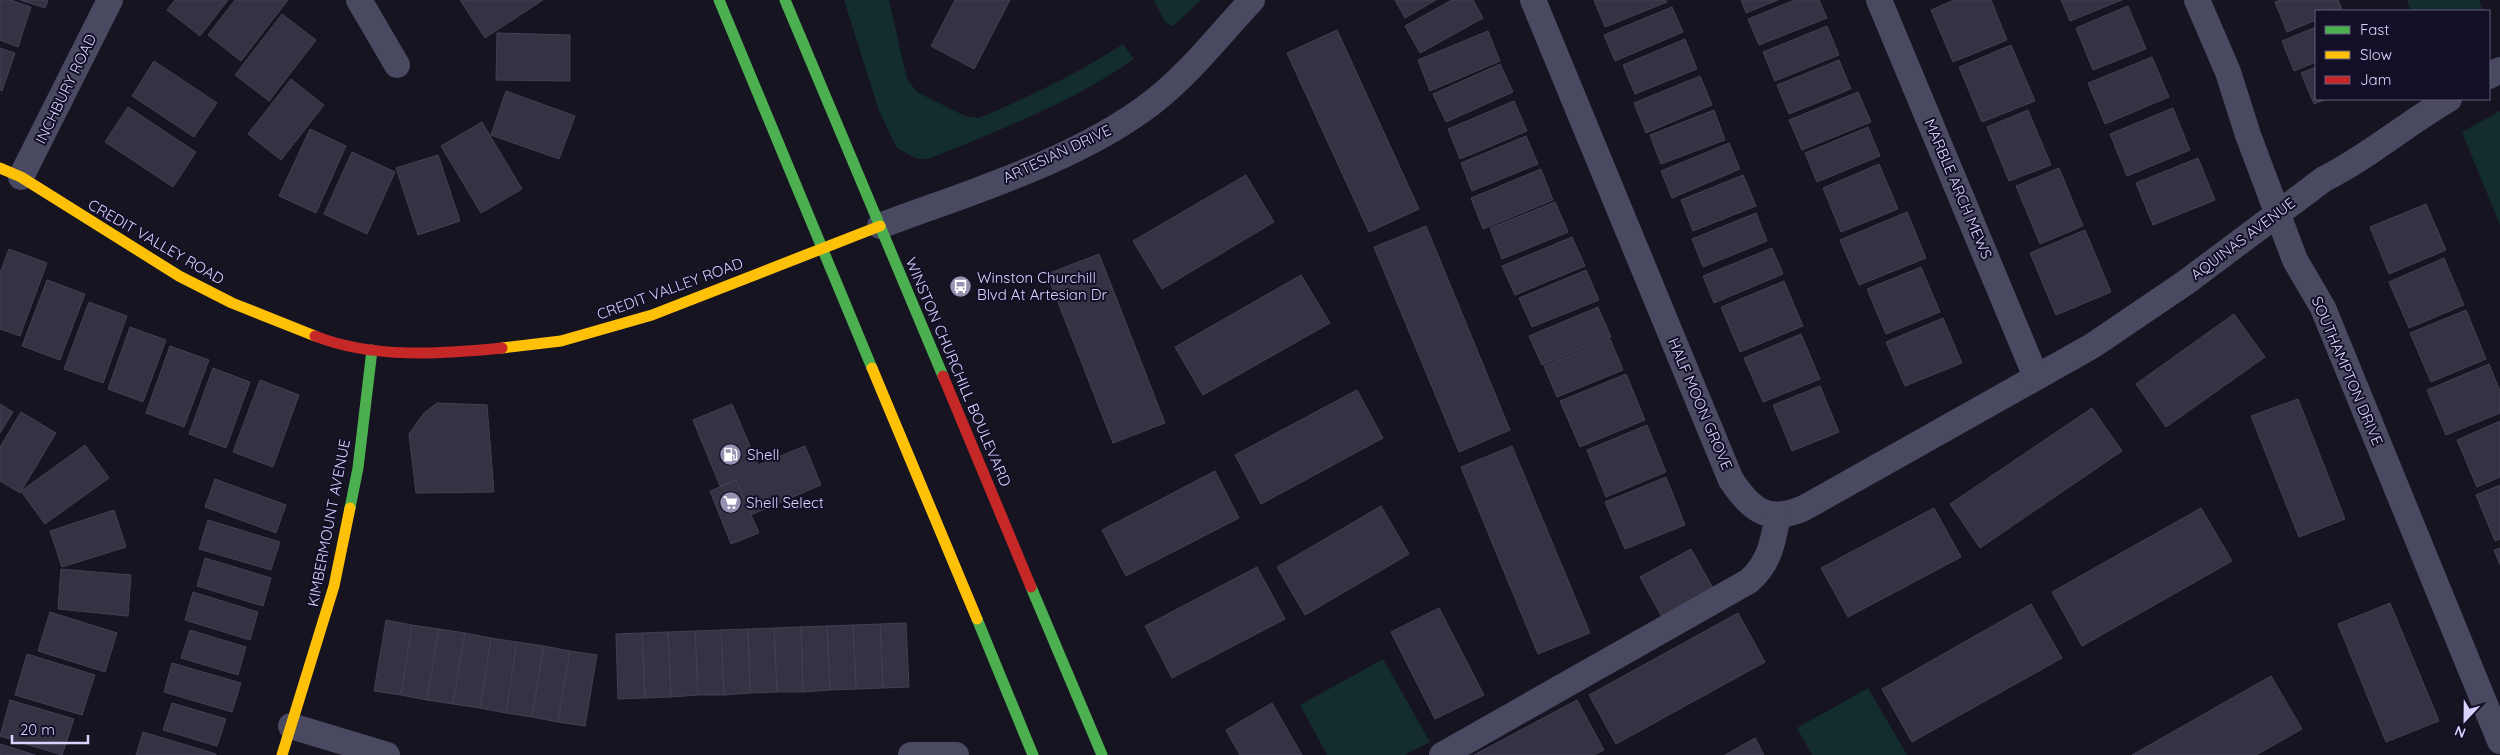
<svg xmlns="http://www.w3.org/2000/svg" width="2500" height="755" font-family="Quicksand,sans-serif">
<rect width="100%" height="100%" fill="#161421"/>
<g fill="#132c2d">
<path d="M844,0H889L907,79L917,92L965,116L979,118C1031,96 1075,75 1123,44L1134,59C1070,104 999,130 928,159H917L897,148L879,111Z"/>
<path d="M1154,0H1201L1173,26L1165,22Z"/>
<path d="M2407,0H2479L2483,11H2411Z"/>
<path d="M2500,111V225L2462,132Z"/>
<path d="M1383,659L1430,742L1405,755H1327L1300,705Z"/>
<path d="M1868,688L1907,755H1812L1797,728Z"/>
</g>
<g fill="#343243" stroke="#433f54">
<path d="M0,0H10L31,7L18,47L0,40Z"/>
<path d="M20,0H48L45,8Z"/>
<path d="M175,0H228L200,36L167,10Z"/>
<path d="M235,0H288L241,61L208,35Z"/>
<path d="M460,0H543L485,38Z"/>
<path d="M955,0H1010L974,69L931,46Z"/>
<path d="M1395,0H1436L1405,18Z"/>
<path d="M1452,0H1473L1483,18L1420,53L1405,26Z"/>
<path d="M1594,0H1666L1667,2L1605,27Z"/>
<path d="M1741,0H1778L1746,13Z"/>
<path d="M1795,0H1819L1827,18L1759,45L1748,19Z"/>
<path d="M1954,0H1991L2007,40L1953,62L1931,10Z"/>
<path d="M2061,0H2122L2070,21Z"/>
<path d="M2280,0H2338L2342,9L2316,11V20L2287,32L2275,2Z"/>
<path d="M2128,6L2146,49L2093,70L2076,28Z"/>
<path d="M1672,7L1683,32L1615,61L1604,35Z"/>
<path d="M282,14L316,40L269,101L235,75Z"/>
<path d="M1827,26L1839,55L1775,81L1763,52Z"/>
<path d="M2316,27V62L2294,71L2282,41Z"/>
<path d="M1337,30L1419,209L1369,232L1287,53Z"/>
<path d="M1488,31L1500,61L1430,91L1418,60Z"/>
<path d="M497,33L570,35V81L496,80Z"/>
<path d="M1685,39L1697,69L1635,94L1623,65Z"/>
<path d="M2011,45L2035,101L1982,122L1959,67Z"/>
<path d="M0,48L15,53L2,91L0,90Z"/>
<path d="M2152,57L2169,97L2105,124L2088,83Z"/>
<path d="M1839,60L1851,89L1789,114L1777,85Z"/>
<path d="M154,61L217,103L194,137L132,96Z"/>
<path d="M1500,64L1513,92L1446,122L1433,94Z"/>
<path d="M2316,67V99H2327L2314,104L2301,73Z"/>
<path d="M1700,76L1712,105L1646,133L1634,103Z"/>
<path d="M291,79L324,105L281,160L248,134Z"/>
<path d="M506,91L575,116L559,159L491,135Z"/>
<path d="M1858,92L1871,122L1802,150L1789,120Z"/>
<path d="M1514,101L1527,131L1460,159L1448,129Z"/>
<path d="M128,107L196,152L173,187L105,142Z"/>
<path d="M2173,108L2190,150L2127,176L2110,134Z"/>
<path d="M1714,110L1725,140L1661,164L1650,135Z"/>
<path d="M2028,110L2051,165L2009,181L1987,127Z"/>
<path d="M482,122L522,189L481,213L441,146Z"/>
<path d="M1868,127L1880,156L1817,182L1805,153Z"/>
<path d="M310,129L346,146L316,213L279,196Z"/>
<path d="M1526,136L1538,164L1472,191L1461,163Z"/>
<path d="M1729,143L1740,169L1672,198L1661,171Z"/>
<path d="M352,152L395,172L367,234L324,214Z"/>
<path d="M438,155L460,221L418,235L396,168Z"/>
<path d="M2198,158L2215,200L2153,225L2136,183Z"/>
<path d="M1879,164L1898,209L1841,232L1823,188Z"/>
<path d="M2059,168L2083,226L2040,244L2016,186Z"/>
<path d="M1541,169L1553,200L1483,229L1471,198Z"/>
<path d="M1246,175L1274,222L1162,289L1133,241Z"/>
<path d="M1743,175L1756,206L1693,231L1681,200Z"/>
<path d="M1555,202L1568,232L1502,259L1490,228Z"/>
<path d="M2426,204L2446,250L2389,274L2370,227Z"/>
<path d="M1907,212L1926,258L1859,285L1840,240Z"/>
<path d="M1756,213L1767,241L1703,267L1692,239Z"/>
<path d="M1426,226L1510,430L1459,452L1374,247Z"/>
<path d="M2085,230L2111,292L2056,315L2030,253Z"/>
<path d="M1572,237L1585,266L1515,295L1502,266Z"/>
<path d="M1772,248L1783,274L1714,303L1703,276Z"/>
<path d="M9,249L47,263L20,336L0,329V273Z"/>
<path d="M1099,254L1165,423L1113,443L1047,274Z"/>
<path d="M2444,258L2464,305L2409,328L2389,282Z"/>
<path d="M1921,267L1940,312L1886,334L1867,289Z"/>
<path d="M1586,270L1599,300L1532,327L1519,298Z"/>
<path d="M1301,275L1330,323L1203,395L1175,347Z"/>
<path d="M47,280L85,294L60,360L22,346Z"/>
<path d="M958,281L963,292L958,294L953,283Z"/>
<path d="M1784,281L1803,326L1740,352L1721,307Z"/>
<path d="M89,302L127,316L103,383L64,369Z"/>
<path d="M1598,307L1611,337L1542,365L1529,336Z"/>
<path d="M2466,310L2486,359L2431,382L2410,333Z"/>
<path d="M2234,314L2265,357L2166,427L2136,384Z"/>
<path d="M1943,318L1962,363L1905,386L1886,342Z"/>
<path d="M130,327L166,340L143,402L108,389Z"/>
<path d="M1801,334L1820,379L1763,402L1744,358Z"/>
<path d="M1610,339L1623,370L1557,397L1544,366Z"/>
<path d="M170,346L209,360L184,427L146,413Z"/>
<path d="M2489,364L2500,391V413L2446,435L2427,390Z"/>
<path d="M213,368L250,382L226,448L189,434Z"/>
<path d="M1626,374L1645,420L1580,447L1560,401Z"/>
<path d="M260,380L299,395L273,467L233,452Z"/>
<path d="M1820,386L1839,432L1792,451L1773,405Z"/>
<path d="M1357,390L1383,438L1261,504L1235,455Z"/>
<path d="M2298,399L2345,519L2299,537L2251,416Z"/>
<path d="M437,403L487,405L494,492L416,493L409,434L424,413Z"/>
<path d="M0,404L13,412L0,433Z"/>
<path d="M732,404L758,465L805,446L821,485L751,515L736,480L720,486L693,420Z"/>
<path d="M2092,408L2122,451L1980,548L1950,504Z"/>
<path d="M21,412L56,433L20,493L0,481V447Z"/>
<path d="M2500,421V477L2477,487L2457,440Z"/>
<path d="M1647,425L1666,472L1606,497L1587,450Z"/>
<path d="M85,445L109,478L45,524L21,491Z"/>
<path d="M1512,446L1590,633L1538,654L1461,467Z"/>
<path d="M1215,471L1239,518L1126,576L1102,530Z"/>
<path d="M1666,477L1685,525L1625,549L1605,502Z"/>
<path d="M215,479L286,505L276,533L205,507Z"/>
<path d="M736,480L759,533L731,544L710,491Z"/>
<path d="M2500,485V539L2495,541L2476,495Z"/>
<path d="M1381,506L1409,554L1305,615L1277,567Z"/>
<path d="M1934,508L1961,557L1848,617L1821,568Z"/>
<path d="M2201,508L2232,561L2082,646L2052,592Z"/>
<path d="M114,510L126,547L62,567L50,531Z"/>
<path d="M208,520L280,542L271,570L199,549Z"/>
<path d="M2500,548V565L2494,550Z"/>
<path d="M1691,549L1713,588L1662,617L1640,577Z"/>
<path d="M205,558L271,578L263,606L197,586Z"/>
<path d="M1257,567L1285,619L1172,678L1145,626Z"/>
<path d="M61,569L131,575L128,616L58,609Z"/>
<path d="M193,592L258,612L250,640L185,620Z"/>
<path d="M2390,603L2439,721L2386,742L2338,624Z"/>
<path d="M2031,604L2062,658L1912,742L1882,689Z"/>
<path d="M1439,608L1484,695L1435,719L1391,632Z"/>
<path d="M50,612L117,633L105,672L38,651Z"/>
<path d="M1738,613L1765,662L1616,744L1589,695Z"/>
<path d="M386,620L412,625L401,695L374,691Z"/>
<path d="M906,623L909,687L883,688L880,624Z"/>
<path d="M880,624L883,688L856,689L853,625Z"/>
<path d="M412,625L439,629L427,700L401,695Z"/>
<path d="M853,625L856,689L830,690L827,626Z"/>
<path d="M827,626L830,690L803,692L801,627Z"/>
<path d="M801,627L803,692H777L774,628Z"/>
<path d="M774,628L777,692L750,693L748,629Z"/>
<path d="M439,629L465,633L453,704L427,700Z"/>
<path d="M748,629L750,693L724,695L721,630Z"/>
<path d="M190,630L246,647L238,675L181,658Z"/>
<path d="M721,630L724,695H698L695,631Z"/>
<path d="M695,631L698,695L671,697L668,632Z"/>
<path d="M668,632L671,697L645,698L642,633Z"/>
<path d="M465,633L491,638L480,708L453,704Z"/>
<path d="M642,633L645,698L618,699L616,634Z"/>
<path d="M491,638L517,642L506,713L480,708Z"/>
<path d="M517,642L544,646L532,717L506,713Z"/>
<path d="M544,646L570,651L558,722L532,717Z"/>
<path d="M570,651L597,655L585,726L558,722Z"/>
<path d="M27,654L95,675L82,715L15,695Z"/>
<path d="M172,663L241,683L232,712L164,692Z"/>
<path d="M2271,676L2302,729L2256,755H2132Z"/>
<path d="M10,700L74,719L62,755L0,736Z"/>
<path d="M1577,700L1604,750L1594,755H1474Z"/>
<path d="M172,703L226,719L217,746L163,730Z"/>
<path d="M1272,703L1302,755H1240L1226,730Z"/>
<path d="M143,732L216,754V755H136Z"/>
<path d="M1755,738L1764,755H1725Z"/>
<path d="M0,744L35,755H0Z"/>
</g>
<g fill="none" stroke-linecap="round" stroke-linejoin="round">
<g stroke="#4a4962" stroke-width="26">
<path d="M359,0L397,65"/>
<path d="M1533,0L1731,480C1751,510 1768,524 1804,508L2092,346L2185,283L2324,179C2368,157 2406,124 2449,99"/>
<path d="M1879,0L2036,377"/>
<path d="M2197,0L2228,72L2248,135L2295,260L2323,308L2500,741"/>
<path d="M2489,76L2500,70"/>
<path d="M21,177L110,0"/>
<path d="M880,226C967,193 1073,162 1149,105C1188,76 1219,35 1252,0"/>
<path d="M291,726L387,755"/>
<path d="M911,755H956"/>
<path d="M1442,755L1749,581C1770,563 1773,541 1778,515"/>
</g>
<g stroke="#4caf50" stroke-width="11">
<path d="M719,0L872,368"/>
<path d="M785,0L943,376"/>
<path d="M350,508L358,468L372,350"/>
<path d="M1031,587L1102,755"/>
<path d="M977,619L1033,755"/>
</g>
<g stroke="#ffc107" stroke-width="11">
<path d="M0,168L21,177L179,276L232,303L315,336"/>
<path d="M502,348L561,341L652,315L880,226"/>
<path d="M872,368L977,619"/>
<path d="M282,755L334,586L350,508"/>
</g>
<g stroke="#c62828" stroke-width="11">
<path d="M315,336C373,359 442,354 502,348"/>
<path d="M943,376L1031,587"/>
</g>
</g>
<defs>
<symbol id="bus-disc" viewBox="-11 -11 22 22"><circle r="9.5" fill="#9591b1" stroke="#130f26"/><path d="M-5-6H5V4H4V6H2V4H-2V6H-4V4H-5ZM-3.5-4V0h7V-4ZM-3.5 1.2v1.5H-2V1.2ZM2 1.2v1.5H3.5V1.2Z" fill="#fff"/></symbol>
<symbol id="fuel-disc" viewBox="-11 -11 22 22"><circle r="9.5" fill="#9591b1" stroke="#130f26"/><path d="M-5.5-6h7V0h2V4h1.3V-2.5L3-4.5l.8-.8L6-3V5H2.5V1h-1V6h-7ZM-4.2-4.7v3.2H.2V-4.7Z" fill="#fff"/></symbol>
<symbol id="supermarket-disc" viewBox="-11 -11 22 22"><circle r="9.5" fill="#9591b1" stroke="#130f26"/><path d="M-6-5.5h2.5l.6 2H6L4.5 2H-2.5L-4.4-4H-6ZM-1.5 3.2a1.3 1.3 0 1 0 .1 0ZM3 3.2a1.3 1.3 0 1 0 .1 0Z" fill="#fff"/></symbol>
</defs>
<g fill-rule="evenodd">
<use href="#bus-disc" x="948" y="274" width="25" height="25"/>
<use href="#fuel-disc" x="718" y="442" width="25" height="25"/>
<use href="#supermarket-disc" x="718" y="490" width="25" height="25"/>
</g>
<g text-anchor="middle" stroke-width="4" stroke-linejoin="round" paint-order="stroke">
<g font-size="15" fill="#d9d4ff" stroke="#130f26">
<text transform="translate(66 89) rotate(-64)" y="5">INCHBURY ROAD</text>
<text transform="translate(1057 154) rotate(-25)" y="5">ARTESIAN DRIVE</text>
<text transform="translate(1958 189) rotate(67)" y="5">MARBLE ARCH MEWS</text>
<text transform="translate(2243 239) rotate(-37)" y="5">AQUINAS AVENUE</text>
<text transform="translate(156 242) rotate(30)" y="5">CREDIT VALLEY ROAD</text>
<text transform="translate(670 289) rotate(-20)" y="5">CREDIT VALLEY ROAD</text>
<text transform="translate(2347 371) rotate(67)" y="5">SOUTHAMPTON DRIVE</text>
<text transform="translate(958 372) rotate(67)" y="5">WINSTON CHURCHILL BOULEVARD</text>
<text transform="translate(1700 404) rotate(67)" y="5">HALF MOON GROVE</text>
<text transform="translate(329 523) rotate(-79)" y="5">KIMBERMOUNT AVENUE</text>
</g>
<g font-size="15" fill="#d9d4ff" stroke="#130f26" text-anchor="start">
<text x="977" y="283">Winston Churchill<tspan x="977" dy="17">Blvd At Artesian Dr</tspan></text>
<text x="747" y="460">Shell</text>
<text x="746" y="508">Shell Select</text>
</g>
</g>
<rect x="2315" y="10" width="175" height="90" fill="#130f26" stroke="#625e7d"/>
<rect x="2325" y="26" width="25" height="8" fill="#4caf50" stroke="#625e7d"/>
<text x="2360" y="35" font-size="15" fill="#d9d4ff">Fast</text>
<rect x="2325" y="51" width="25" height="8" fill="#ffc107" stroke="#625e7d"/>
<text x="2360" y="60" font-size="15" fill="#d9d4ff">Slow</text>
<rect x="2325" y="76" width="25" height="8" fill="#c62828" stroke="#625e7d"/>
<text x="2360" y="85" font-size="15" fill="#d9d4ff">Jam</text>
<g transform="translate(2465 720) rotate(202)" stroke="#130f26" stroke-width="4" paint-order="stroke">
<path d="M0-4L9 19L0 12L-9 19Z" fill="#d9d4ff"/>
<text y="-8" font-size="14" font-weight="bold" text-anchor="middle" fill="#d9d4ff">N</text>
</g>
<path d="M12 735v8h76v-8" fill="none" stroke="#d9d4ff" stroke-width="2.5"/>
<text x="20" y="735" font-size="15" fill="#d9d4ff" stroke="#130f26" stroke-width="4" paint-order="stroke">20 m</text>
</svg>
